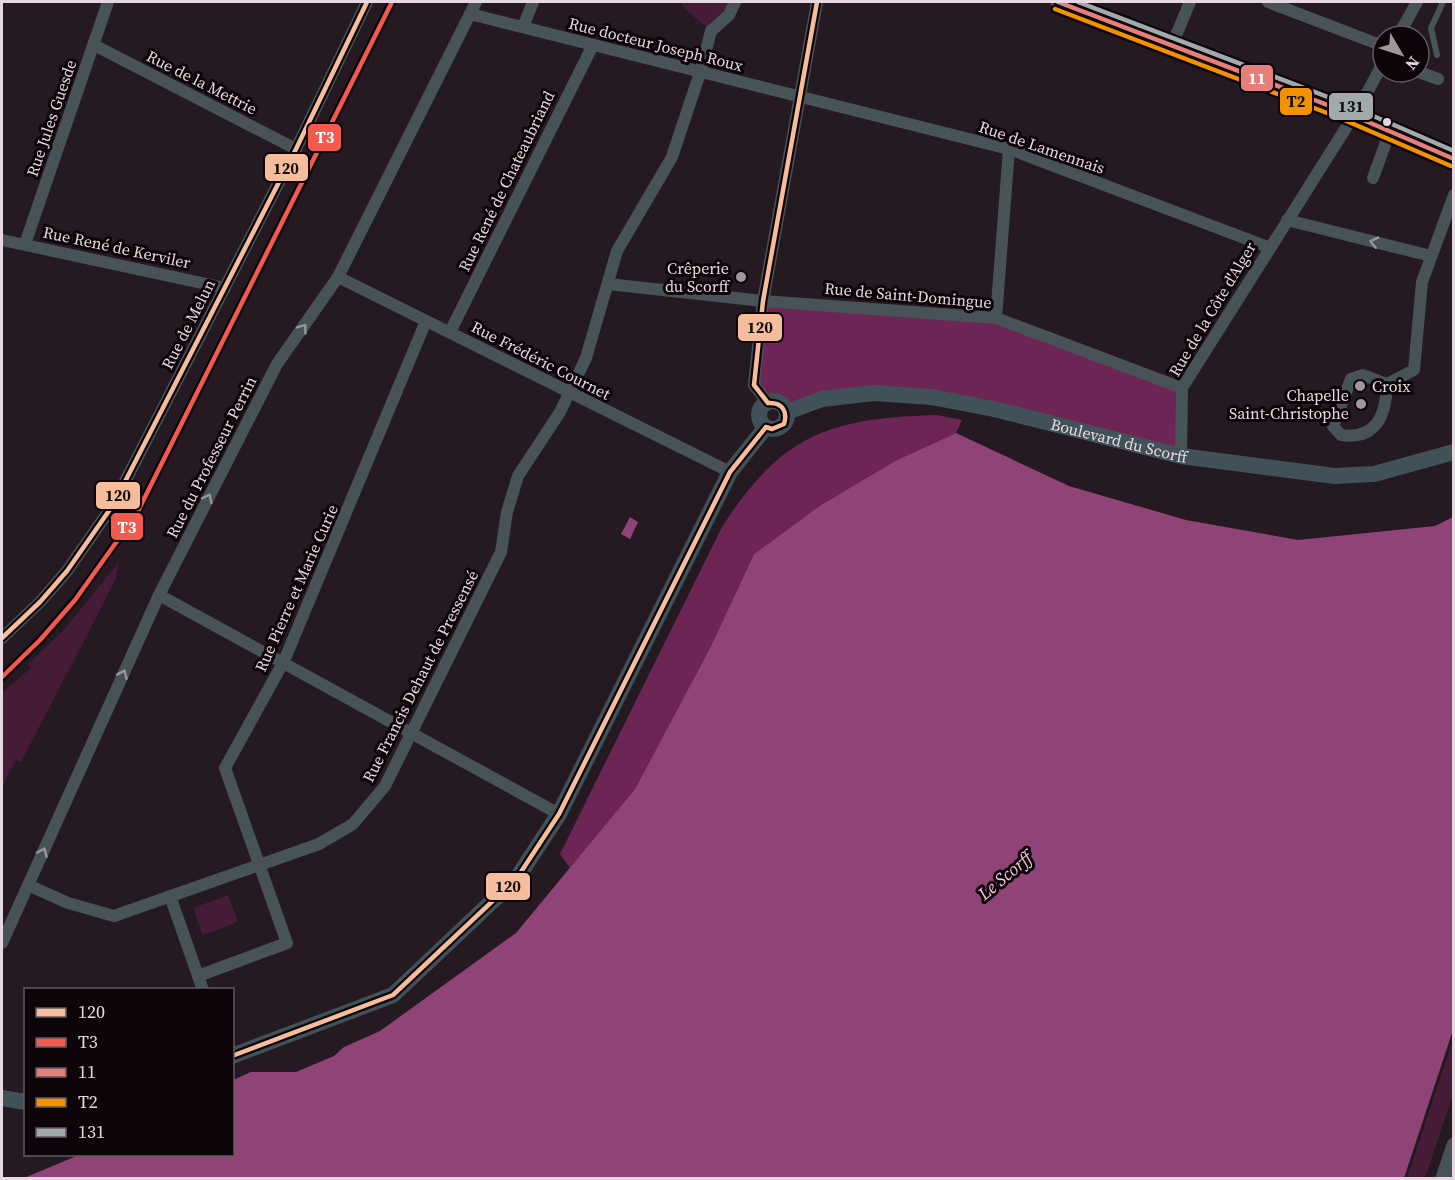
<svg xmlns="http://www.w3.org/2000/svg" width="1455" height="1180" font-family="'Source Serif 4',serif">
<rect width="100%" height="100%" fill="#251a21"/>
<g fill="#451b37">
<path d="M681,2H735L711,31L685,9Z"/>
<path d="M119,562L116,578L100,610L21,762L16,760L2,787V693L31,668L28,664L63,631Z"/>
<path d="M228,895L238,922L203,935L193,908Z"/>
<path d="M1453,1040V1094L1425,1178H1407Z"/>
</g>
<g fill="#6d2556">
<path d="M763,301L996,318L1182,388L1181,456L930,397L784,406L773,402L754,385Z"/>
<path d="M937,415L962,420L956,433L895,461L821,505L754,554L710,648L635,789L570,868L560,854L722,527C782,434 830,418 937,415Z"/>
</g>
<g fill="#904376">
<path d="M956,433L1069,486L1186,520L1298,540L1435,526L1453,517V1030L1404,1178H24L79,1155L232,1154L233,1080L251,1072H296L334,1056L344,1047L380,1031L516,933L635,789L710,648L754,554L821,505L895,461Z"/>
<path d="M630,517L638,522L630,539L621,534Z"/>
</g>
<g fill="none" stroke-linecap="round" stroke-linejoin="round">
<g stroke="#475357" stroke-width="6">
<path d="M1437,55L1431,28L1443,2"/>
<path d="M2,677C56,631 98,573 137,513L392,2"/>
</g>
<g stroke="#475357" stroke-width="12">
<path d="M1268,2L1383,46"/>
<path d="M470,14L1009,149L1268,247"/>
<path d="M523,27L533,2"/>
<path d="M1398,36L1417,2"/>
<path d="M94,45L296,149"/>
<path d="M1172,45L1190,2"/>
<path d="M1419,72L1438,79"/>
<path d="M1373,178L1390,131"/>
<path d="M1287,220L1431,256"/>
<path d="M2,240L225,288"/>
<path d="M25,244L108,2"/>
<path d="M338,277L730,472"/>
<path d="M608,284L763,301L996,318L1182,388"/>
<path d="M996,318L1009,149"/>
<path d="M450,332L593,45"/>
<path d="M1363,375L1387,384C1386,416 1376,440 1341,435L1333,426L1351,379Z"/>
<path d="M1387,384L1414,370L1422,282L1454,195"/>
<path d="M768,403L754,385L763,301L817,2"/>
<path d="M1181,456L1182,388L1361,104L1383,63"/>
<path d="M159,595L559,814"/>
<path d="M2,638L40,602L67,571L113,505L296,149L367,2"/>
<path d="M28,885L68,903L114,916L319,844L353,824L385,786L501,552L507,512L518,476L560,412L586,358L617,251L672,157L700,73L711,31L729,15L735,2"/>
<path d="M170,896L203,990"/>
<path d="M2,943L159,595L277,364L338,277L476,2"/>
<path d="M198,976L287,943L225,768L284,661L426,321"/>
</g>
<g stroke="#475357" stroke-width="15">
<path d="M1058,2L1338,109L1454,159"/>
<path d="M1443,1178L1454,1145"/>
</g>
<g stroke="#405157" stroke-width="16">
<circle cx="773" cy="415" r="14"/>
<path id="s1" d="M787,412L822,399L874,393L931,397L994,409L1181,456L1335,476L1374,474L1454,452"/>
<path d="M232,1056L393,995L517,878L559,814L730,472L766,427"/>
<path d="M2,1098L26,1102"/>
</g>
<defs>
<g id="bus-1">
<path d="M2,638L40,602L67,571L113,505L296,149L367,2"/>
<path d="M232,1056L393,995L517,878L559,814L730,472L766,427L772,429L784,424C788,411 782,402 768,403L754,385L763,301L817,2"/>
</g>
<path id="bus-2" d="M2,677L40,640L75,600L137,513L392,2"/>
<path id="bus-3" d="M1058,2L1338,109L1454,159"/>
<path id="bus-4" d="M1055,9L1335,116L1451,166"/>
<path id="bus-5" d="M1078,2L1341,102L1454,151"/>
</defs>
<use href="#bus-1" stroke="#0d0509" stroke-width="9"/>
<use href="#bus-2" stroke="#0d0509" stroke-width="9"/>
<use href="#bus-3" stroke="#0d0509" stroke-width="9"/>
<use href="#bus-4" stroke="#0d0509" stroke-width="9"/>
<use href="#bus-5" stroke="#0d0509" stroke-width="9"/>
<use href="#bus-1" stroke="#f6bd9c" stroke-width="4.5"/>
<use href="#bus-2" stroke="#f15a4d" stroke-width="4.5"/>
<use href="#bus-3" stroke="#e47f7b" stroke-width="4.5"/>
<use href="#bus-4" stroke="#f39200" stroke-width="4.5"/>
<use href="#bus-5" stroke="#a2a9ad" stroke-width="4.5"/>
</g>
<defs><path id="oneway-chevron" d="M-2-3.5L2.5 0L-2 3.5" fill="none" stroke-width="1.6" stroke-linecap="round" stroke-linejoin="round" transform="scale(1.5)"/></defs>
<g stroke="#96969c">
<use href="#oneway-chevron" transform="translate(1374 242) rotate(-167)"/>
<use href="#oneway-chevron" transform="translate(303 328) rotate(-54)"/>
<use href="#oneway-chevron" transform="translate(208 498) rotate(-63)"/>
<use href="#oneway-chevron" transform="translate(123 674) rotate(-66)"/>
<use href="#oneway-chevron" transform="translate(43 852) rotate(-66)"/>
</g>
<circle fill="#e6d8e0" stroke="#0d0509" stroke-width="2" cx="1387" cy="122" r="5"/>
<g fill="#a2969d" stroke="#0d0509" stroke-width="2">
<circle cx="741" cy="277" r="6"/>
<circle cx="1360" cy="386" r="6"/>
<circle cx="1361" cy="404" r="6"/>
</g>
<g text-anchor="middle" stroke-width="6" stroke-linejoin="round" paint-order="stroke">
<g font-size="16" fill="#e6d8e0" stroke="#0d0509">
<text transform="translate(656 44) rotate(14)" y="6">Rue docteur Joseph Roux</text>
<text transform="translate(202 82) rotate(27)" y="6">Rue de la Mettrie</text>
<text transform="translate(51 118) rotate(-71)" y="6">Rue Jules Guesde</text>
<text transform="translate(1042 147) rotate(19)" y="6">Rue de Lamennais</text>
<text transform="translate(506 181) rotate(-64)" y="6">Rue René de Chateaubriand</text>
<text transform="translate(117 247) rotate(12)" y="6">Rue René de Kerviler</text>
<text transform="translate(908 295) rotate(5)" y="6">Rue de Saint-Domingue</text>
<text transform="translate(1212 309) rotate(-59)" y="6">Rue de la Côte d'Alger</text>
<text transform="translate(188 324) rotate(-63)" y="6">Rue de Melun</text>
<text transform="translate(541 360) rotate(27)" y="6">Rue Frédéric Cournet</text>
<text dy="6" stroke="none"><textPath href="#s1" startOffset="340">Boulevard du Scorff</textPath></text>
<text transform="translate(211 457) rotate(-63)" y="6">Rue du Professeur Perrin</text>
<text transform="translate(296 588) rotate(-66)" y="6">Rue Pierre et Marie Curie</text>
<text transform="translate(420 676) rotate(-63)" y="6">Rue Francis Dehaut de Pressensé</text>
</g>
<g font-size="16" fill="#e6d8e0" stroke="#0d0509" text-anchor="end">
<text x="729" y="274">Crêperie<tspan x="729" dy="18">du Scorff</tspan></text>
<text x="1372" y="392" text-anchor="start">Croix</text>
<text x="1349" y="401">Chapelle<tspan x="1349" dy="18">Saint-Christophe</tspan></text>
</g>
<g font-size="18" font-style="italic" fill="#f9cae5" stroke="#0d0509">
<text transform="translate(1005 876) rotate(-40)" y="6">Le Scorff</text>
</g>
</g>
<g stroke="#0d0509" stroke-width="2">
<rect x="1240" y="64" width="34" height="28" rx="6" fill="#e47f7b"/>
<rect x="1279" y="87" width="34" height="29" rx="6" fill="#f39200"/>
<rect x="1328" y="92" width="46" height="29" rx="6" fill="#a2a9ad"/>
<rect x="307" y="123" width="35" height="29" rx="6" fill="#f15a4d"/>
<rect x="264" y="153" width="45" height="29" rx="6" fill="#f6bd9c"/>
<rect x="737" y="313" width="46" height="29" rx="6" fill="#f6bd9c"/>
<rect x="95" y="481" width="46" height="29" rx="6" fill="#f6bd9c"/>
<rect x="110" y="512" width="34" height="29" rx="6" fill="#f15a4d"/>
<rect x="485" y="872" width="46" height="29" rx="6" fill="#f6bd9c"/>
</g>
<g font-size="16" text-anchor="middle" font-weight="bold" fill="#fff">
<text x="1257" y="84">11</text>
<text x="325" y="143">T3</text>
<text x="127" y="533">T3</text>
</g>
<g font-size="16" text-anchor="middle" font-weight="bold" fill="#111">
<text x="1296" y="107">T2</text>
<text x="1351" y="112">131</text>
<text x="286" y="174">120</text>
<text x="760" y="333">120</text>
<text x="118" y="501">120</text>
<text x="508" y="892">120</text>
</g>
<rect width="1455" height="1180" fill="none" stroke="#e6d8e0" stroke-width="6"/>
<rect x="24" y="988" width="210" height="168" fill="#0d0509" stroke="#64595f" stroke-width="1.5"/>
<rect x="36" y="1008" width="30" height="9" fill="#f6bd9c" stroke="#64595f" stroke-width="1.5"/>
<text x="78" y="1018" font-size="18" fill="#e6d8e0">120</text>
<rect x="36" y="1038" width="30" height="9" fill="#f15a4d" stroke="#64595f" stroke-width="1.5"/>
<text x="78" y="1048" font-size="18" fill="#e6d8e0">T3</text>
<rect x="36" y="1068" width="30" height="9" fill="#e47f7b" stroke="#64595f" stroke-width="1.5"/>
<text x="78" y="1078" font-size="18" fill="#e6d8e0">11</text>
<rect x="36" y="1098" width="30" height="9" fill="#f39200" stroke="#64595f" stroke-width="1.5"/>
<text x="78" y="1108" font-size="18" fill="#e6d8e0">T2</text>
<rect x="36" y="1128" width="30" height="9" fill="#a2a9ad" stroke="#64595f" stroke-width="1.5"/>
<text x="78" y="1138" font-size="18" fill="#e6d8e0">131</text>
<g transform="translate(1401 54) rotate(129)"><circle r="28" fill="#0d0509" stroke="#64595f" stroke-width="1.5"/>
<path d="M0-4.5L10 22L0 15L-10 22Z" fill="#a2969d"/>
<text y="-9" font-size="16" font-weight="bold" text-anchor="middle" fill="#e6d8e0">N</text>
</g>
</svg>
